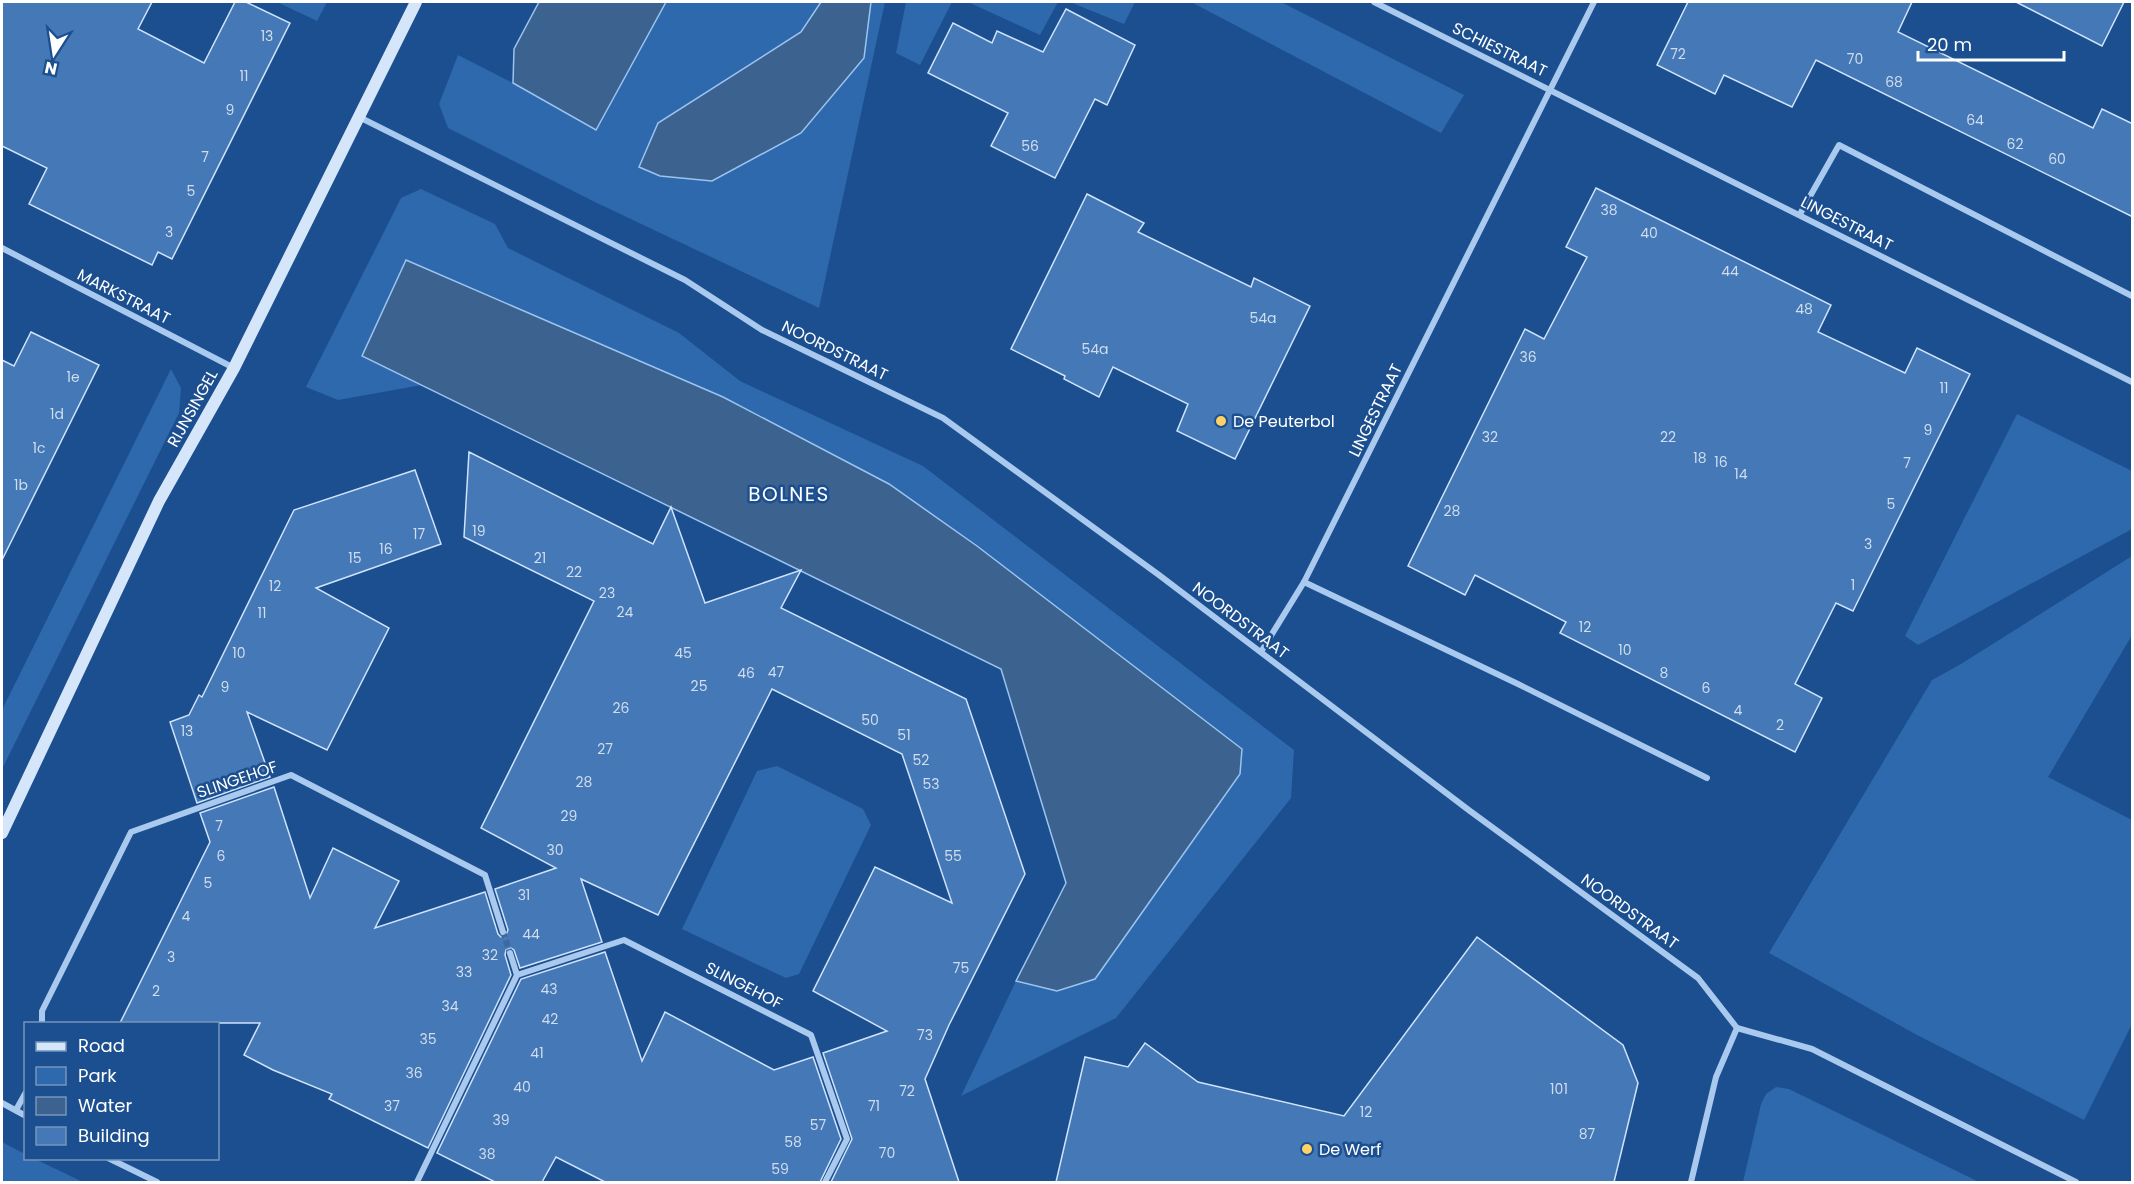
<svg xmlns="http://www.w3.org/2000/svg" width="2134" height="1184" font-family="Poppins,sans-serif">
<rect width="100%" height="100%" fill="#1b4f8f"/>
<g fill="#2e69ad">
<path d="M277,2H327L317,21Z"/>
<path d="M666,2H885L819,308L599,204L448,128L439,104L458,55L513,83L596,130Z"/>
<path d="M906,2H952L920,65L896,53Z"/>
<path d="M968,2H1058L1040,35Z"/>
<path d="M1070,2H1135L1124,24Z"/>
<path d="M1191,2H1281L1464,95L1441,133Z"/>
<path d="M421,189L495,224L508,248L679,333L740,381L923,466L1294,750L1291,798L1116,1018L961,1096L1016,981L1057,991L1095,979L1240,774L1242,749L889,484L723,397L406,260L362,356L422,385L338,400L306,387L401,198Z"/>
<path d="M171,369L181,388L179,413L2,769V710Z"/>
<path d="M2017,414L2132,471V529L1918,645L1905,636Z"/>
<path d="M2132,556V635L2048,777L2132,820V1024L2084,1120L1917,1035L1769,953L1932,680L1961,664Z"/>
<path d="M777,766L863,809L871,825L799,974L786,978L682,929L757,771Z"/>
<path d="M1776,1087L1789,1089L1979,1182H1743L1761,1104L1766,1094Z"/>
<path d="M2,1142L25,1154L26,1158L35,1159L83,1182H2Z"/>
</g>
<g fill="#3c6290" stroke="#9cc4f0" stroke-width="1.5">
<path d="M539,2H666L596,130L513,83L514,49Z"/>
<path d="M821,2H871L864,58L801,133L712,181L660,176L639,167L658,123L801,32Z"/>
<path d="M406,260L723,397L889,484L977,546L1242,749L1240,774L1095,979L1057,991L1016,981L1066,883L1001,669L362,356Z"/>
</g>
<g fill="#4478b7" stroke="#cfe3fa" stroke-width="1.5">
<path d="M2,2H152L138,29L204,63L235,2H246L290,23L172,259L158,252L152,265L29,204L47,168L2,146Z"/>
<path d="M1688,2H1912L1898,32L2093,128L2102,109L2133,124V217L1816,60L1792,107L1724,75L1715,94L1657,65Z"/>
<path d="M2016,2H2124L2102,46Z"/>
<path d="M1066,9L1135,45L1107,105L1095,99L1055,178L991,146L1008,113L928,73L953,23L992,43L997,31L1043,52Z"/>
<path d="M1596,188L1831,305L1818,332L1905,373L1917,348L1970,374L1853,611L1836,603L1795,684L1822,698L1795,752L1560,633L1566,622L1475,575L1465,595L1408,566L1525,329L1544,339L1587,257L1566,247Z"/>
<path d="M1087,194L1144,223L1138,232L1251,287L1254,278L1310,306L1235,459L1177,431L1188,404L1113,367L1099,397L1064,379L1065,376L1011,349Z"/>
<path d="M31,332L99,365L2,560V360L14,366Z"/>
<path d="M469,452L653,544L671,507L705,603L801,570L781,608L966,699L1025,874L949,1025L925,1079L959,1182H831L852,1139L823,1053L887,1031L813,991L875,867L952,903L902,754L772,689L658,915L581,879L602,942L520,968L514,950L511,948L506,950L505,955L511,975L428,1148L329,1099L332,1094L273,1070L244,1055L260,1023H120L210,842L200,813L274,787L310,898L333,848L399,881L375,928L485,892L498,934L501,937H505L508,930L495,889L556,868L481,828L594,601L464,537Z"/>
<path d="M415,470L441,544L316,588L389,628L327,750L247,712L270,777L197,803L170,722L189,715L199,695L202,697L294,510Z"/>
<path d="M1477,937L1623,1045L1638,1083L1614,1182H1056L1085,1057L1128,1067L1145,1043L1198,1082L1344,1116Z"/>
<path d="M605,952L642,1061L665,1012L774,1070L813,1057L841,1139L820,1182H605L556,1157L542,1182H495L437,1153L521,979Z"/>
</g>
<g fill="none" stroke-linecap="round" stroke-linejoin="round">
<path stroke="#3d69a0" stroke-width="6" stroke-dasharray="6 3" stroke-linecap="butt" d="M503,932L510,953"/>
<g stroke="#a9c9ee" stroke-width="6">
<path d="M1374,2L2132,382"/>
<path d="M359,117L685,280L762,330L943,418L1159,575L1470,811L1698,978L1737,1028L1812,1049L2076,1182"/>
<path d="M1800,214L1839,145L2132,296"/>
<path d="M2,248L234,368"/>
<path d="M1304,582L1518,684L1707,778"/>
<path d="M1261,652L1304,582L1594,2"/>
<path d="M510,953L517,975"/>
<path d="M42,1024V1011L131,832L291,775L485,875L503,932"/>
<path d="M2,1103L26,1116"/>
<path d="M16,1110L26,1092"/>
<path d="M108,1158L157,1182"/>
<path d="M417,1182L517,975L624,940L811,1035L847,1139L825,1182"/>
<path d="M1691,1182L1716,1077L1737,1028"/>
</g>
<path stroke="#d6e6fa" stroke-width="12" d="M2,833L159,501L234,368L416,2"/>
</g>
<g fill="#ffd166" stroke="#1b4f8f" stroke-width="2">
<circle cx="1221" cy="421" r="6"/>
<circle cx="1307" cy="1149" r="6"/>
</g>
<g text-anchor="middle" stroke-width="5" stroke-linejoin="round" paint-order="stroke">
<g font-size="14" fill="#d0dded">
<text x="267" y="41">13</text>
<text x="1678" y="59">72</text>
<text x="1855" y="64">70</text>
<text x="244" y="81">11</text>
<text x="1894" y="87">68</text>
<text x="230" y="115">9</text>
<text x="1975" y="125">64</text>
<text x="2015" y="149">62</text>
<text x="1030" y="151">56</text>
<text x="205" y="162">7</text>
<text x="2057" y="164">60</text>
<text x="191" y="196">5</text>
<text x="1609" y="215">38</text>
<text x="169" y="237">3</text>
<text x="1649" y="238">40</text>
<text x="1730" y="276">44</text>
<text x="1804" y="314">48</text>
<text x="1263" y="323">54a</text>
<text x="1095" y="354">54a</text>
<text x="1528" y="362">36</text>
<text x="73" y="382">1e</text>
<text x="1944" y="393">11</text>
<text x="57" y="419">1d</text>
<text x="1928" y="435">9</text>
<text x="1490" y="442">32</text>
<text x="1668" y="442">22</text>
<text x="39" y="453">1c</text>
<text x="1700" y="463">18</text>
<text x="1721" y="467">16</text>
<text x="1907" y="468">7</text>
<text x="1741" y="479">14</text>
<text x="21" y="490">1b</text>
<text x="1891" y="509">5</text>
<text x="1452" y="516">28</text>
<text x="479" y="536">19</text>
<text x="419" y="539">17</text>
<text x="1868" y="549">3</text>
<text x="386" y="554">16</text>
<text x="355" y="563">15</text>
<text x="540" y="563">21</text>
<text x="574" y="577">22</text>
<text x="1853" y="590">1</text>
<text x="275" y="591">12</text>
<text x="607" y="598">23</text>
<text x="625" y="617">24</text>
<text x="262" y="618">11</text>
<text x="1585" y="632">12</text>
<text x="1625" y="655">10</text>
<text x="239" y="658">10</text>
<text x="683" y="658">45</text>
<text x="776" y="677">47</text>
<text x="746" y="678">46</text>
<text x="1664" y="678">8</text>
<text x="699" y="691">25</text>
<text x="225" y="692">9</text>
<text x="1706" y="693">6</text>
<text x="621" y="713">26</text>
<text x="1738" y="715">4</text>
<text x="870" y="725">50</text>
<text x="1780" y="730">2</text>
<text x="187" y="736">13</text>
<text x="904" y="740">51</text>
<text x="605" y="754">27</text>
<text x="921" y="765">52</text>
<text x="584" y="787">28</text>
<text x="931" y="789">53</text>
<text x="569" y="821">29</text>
<text x="219" y="831">7</text>
<text x="555" y="855">30</text>
<text x="221" y="861">6</text>
<text x="953" y="861">55</text>
<text x="208" y="888">5</text>
<text x="524" y="900">31</text>
<text x="186" y="921">4</text>
<text x="531" y="939">44</text>
<text x="490" y="960">32</text>
<text x="171" y="962">3</text>
<text x="961" y="973">75</text>
<text x="464" y="977">33</text>
<text x="549" y="994">43</text>
<text x="156" y="996">2</text>
<text x="450" y="1011">34</text>
<text x="550" y="1024">42</text>
<text x="925" y="1040">73</text>
<text x="428" y="1044">35</text>
<text x="537" y="1058">41</text>
<text x="414" y="1078">36</text>
<text x="522" y="1092">40</text>
<text x="1559" y="1094">101</text>
<text x="907" y="1096">72</text>
<text x="392" y="1111">37</text>
<text x="874" y="1111">71</text>
<text x="1366" y="1117">12</text>
<text x="501" y="1125">39</text>
<text x="818" y="1130">57</text>
<text x="1587" y="1139">87</text>
<text x="793" y="1147">58</text>
<text x="887" y="1158">70</text>
<text x="487" y="1159">38</text>
<text x="780" y="1174">59</text>
</g>
<g font-size="16" fill="#fff" stroke="#1b4f8f">
<text transform="translate(1500 49) rotate(26)" y="6">SCHIESTRAAT</text>
<text transform="translate(1847 223) rotate(27)" y="6">LINGESTRAAT</text>
<text transform="translate(124 296) rotate(27)" y="6">MARKSTRAAT</text>
<text transform="translate(835 350) rotate(26)" y="6">NOORDSTRAAT</text>
<text transform="translate(192 408) rotate(-61)" y="6">RIJNSINGEL</text>
<text transform="translate(1375 410) rotate(-64)" y="6">LINGESTRAAT</text>
<text transform="translate(1241 620) rotate(37)" y="6">NOORDSTRAAT</text>
<text transform="translate(237 779) rotate(-19)" y="6">SLINGEHOF</text>
<text transform="translate(1630 911) rotate(36)" y="6">NOORDSTRAAT</text>
<text transform="translate(744 985) rotate(27)" y="6">SLINGEHOF</text>
</g>
<g font-size="16" fill="#fff" stroke="#1b4f8f" text-anchor="start">
<text x="1233" y="427">De Peuterbol</text>
<text x="1319" y="1155">De Werf</text>
</g>
<g font-size="20" letter-spacing="1.5" fill="#fff" stroke="#1b4f8f">
<text x="789" y="501">BOLNES</text>
</g>
</g>
<rect width="2134" height="1184" fill="none" stroke="#ffffff" stroke-width="6"/>
<rect x="24" y="1022" width="195" height="138" fill="#1b4f8f" stroke="#7695bc" stroke-width="1.5"/>
<rect x="36" y="1042" width="30" height="9" fill="#d6e6fa" stroke="#7695bc" stroke-width="1.5"/>
<text x="78" y="1052" font-size="18" fill="#ffffff">Road</text>
<rect x="36" y="1067" width="30" height="18" fill="#2e69ad" stroke="#7695bc" stroke-width="1.5"/>
<text x="78" y="1082" font-size="18" fill="#ffffff">Park</text>
<rect x="36" y="1097" width="30" height="18" fill="#3c6290" stroke="#7695bc" stroke-width="1.5"/>
<text x="78" y="1112" font-size="18" fill="#ffffff">Water</text>
<rect x="36" y="1127" width="30" height="18" fill="#4478b7" stroke="#7695bc" stroke-width="1.5"/>
<text x="78" y="1142" font-size="18" fill="#ffffff">Building</text>
<g transform="translate(54 54) rotate(192)" stroke="#1b4f8f" stroke-width="4.5" paint-order="stroke">
<path d="M0-4.5L10 22L0 15L-10 22Z" fill="#ffffff"/>
<text y="-9" font-size="16" font-weight="bold" text-anchor="middle" fill="#ffffff">N</text>
</g>
<path d="M1918 51v9h146v-9" fill="none" stroke="#ffffff" stroke-width="3"/>
<text x="1927" y="51" font-size="18" fill="#ffffff" stroke="#1b4f8f" stroke-width="4.5" paint-order="stroke">20 m</text>
</svg>
